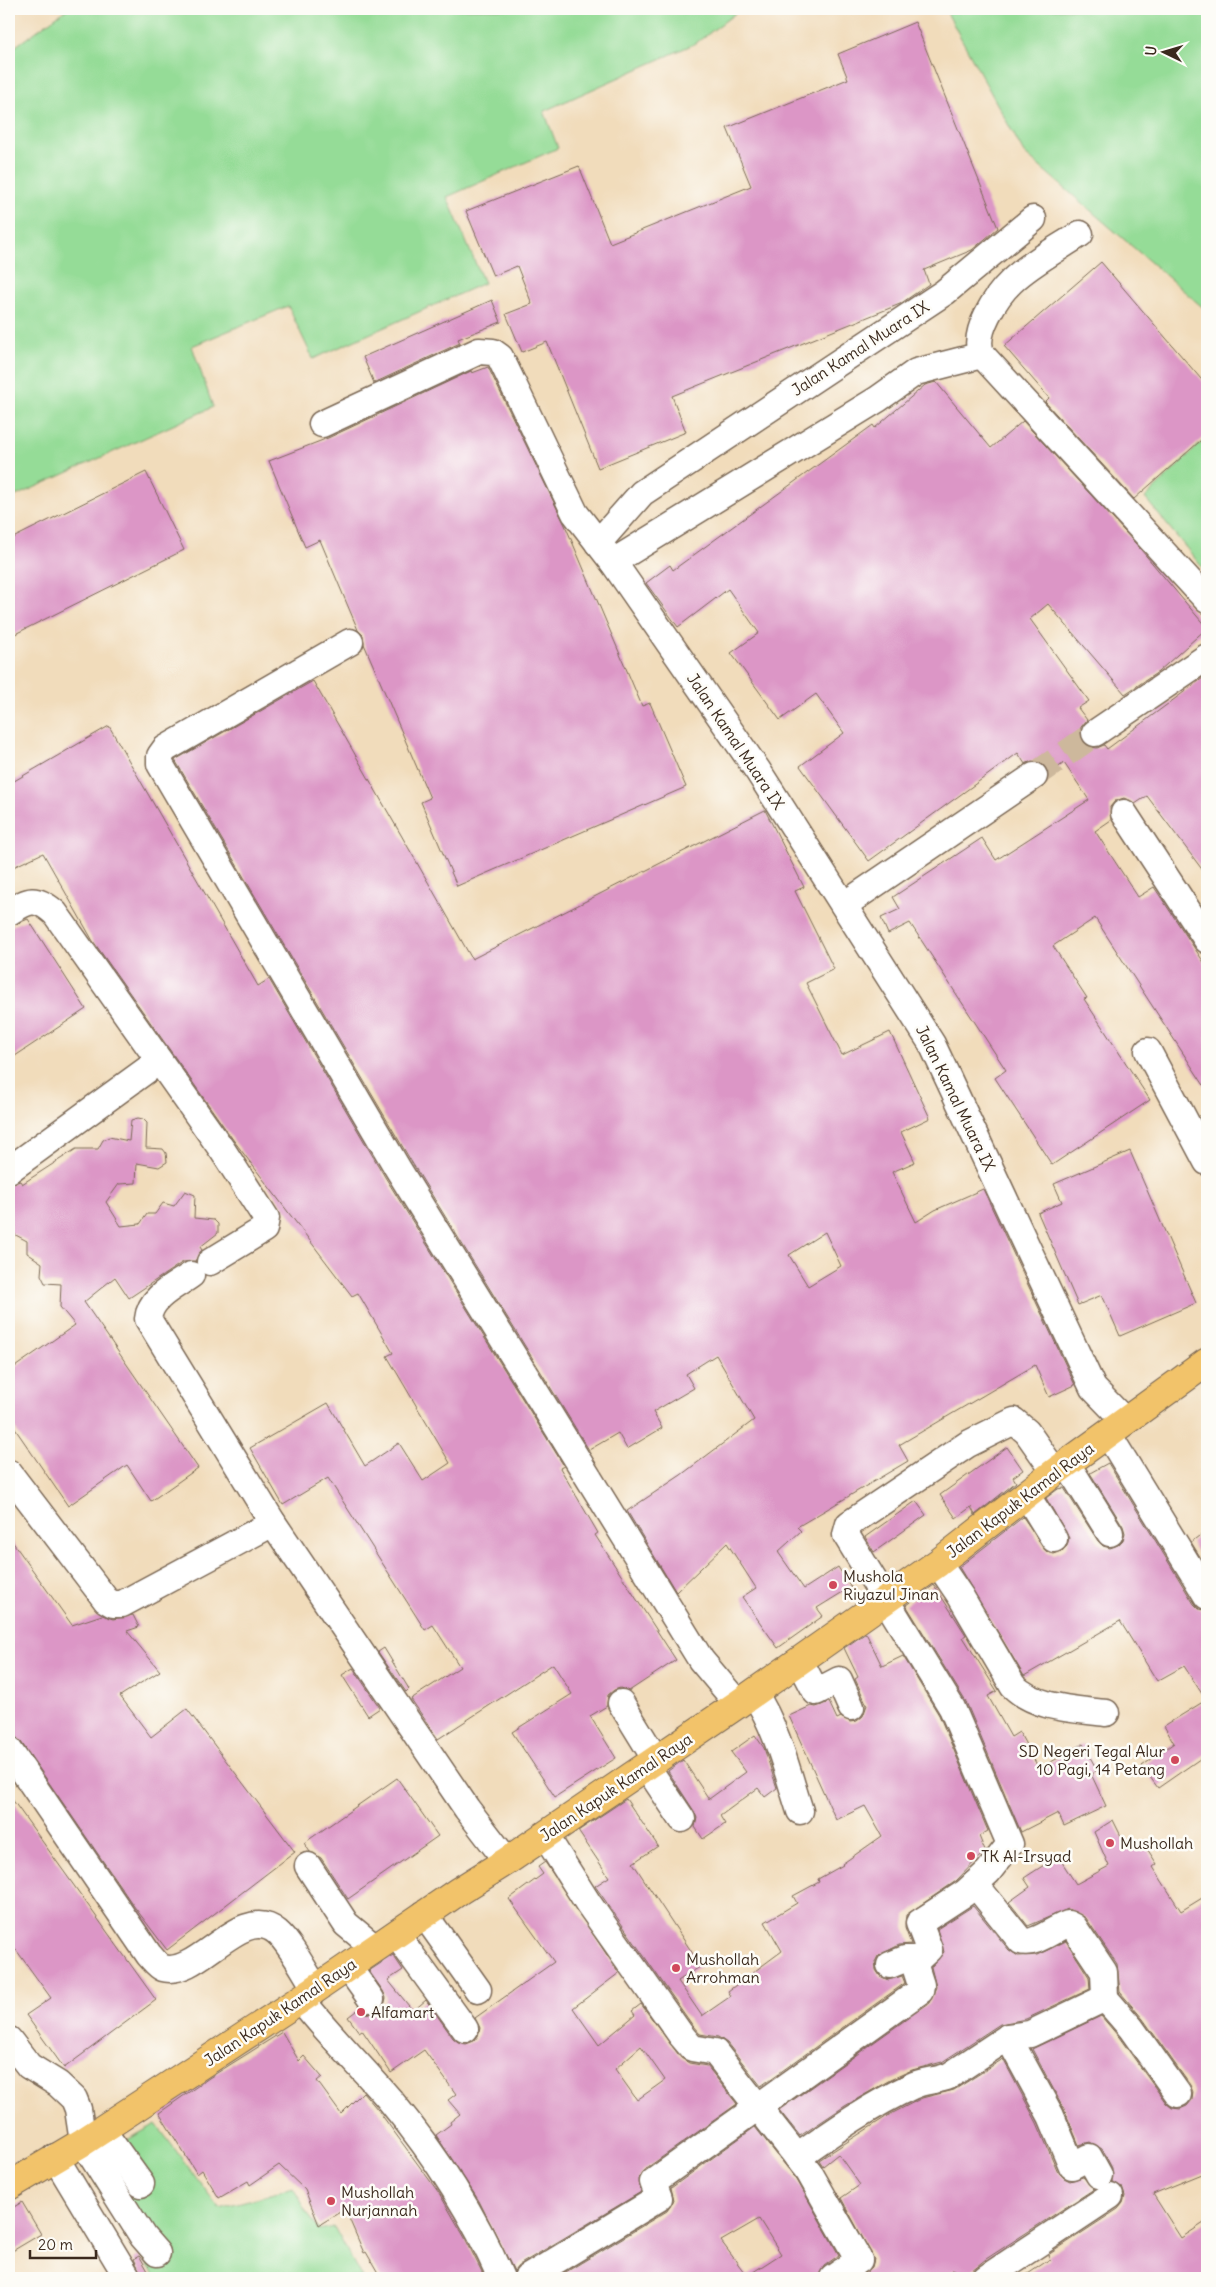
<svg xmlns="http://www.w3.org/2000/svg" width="1216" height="2287" font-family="Delius,sans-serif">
<rect width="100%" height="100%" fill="#fdfcf7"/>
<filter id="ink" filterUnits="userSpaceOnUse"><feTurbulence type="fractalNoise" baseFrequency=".02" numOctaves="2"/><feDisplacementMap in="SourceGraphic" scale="10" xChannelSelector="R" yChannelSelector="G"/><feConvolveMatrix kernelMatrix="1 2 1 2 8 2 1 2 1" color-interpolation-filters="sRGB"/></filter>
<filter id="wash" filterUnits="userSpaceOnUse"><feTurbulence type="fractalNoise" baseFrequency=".0096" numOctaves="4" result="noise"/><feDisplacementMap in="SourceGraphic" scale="20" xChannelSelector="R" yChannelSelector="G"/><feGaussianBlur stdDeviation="1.12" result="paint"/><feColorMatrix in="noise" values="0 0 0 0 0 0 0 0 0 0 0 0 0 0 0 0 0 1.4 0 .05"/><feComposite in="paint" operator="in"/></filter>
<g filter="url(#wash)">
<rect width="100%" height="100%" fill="#f1dcbb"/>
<g fill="#95dc97" stroke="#68835a">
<path d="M67,9H741L696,43L544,111L558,148L447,197L484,283L313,359L288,306L192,346L213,407L9,499V51Z"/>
<path d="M945,9H1207V311L1024,153Z"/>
<path d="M1207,437V573L1145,498Z"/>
<path d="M156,2124L219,2208L293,2188L318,2230L334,2227L362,2278H156L84,2164Z"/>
</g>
<g id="blocks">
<g fill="#dc96c6" fill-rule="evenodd">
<path d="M915,22L998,228L972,250L924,270L929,284L900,304L672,396L686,432L598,468L547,342L522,352L506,314L532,304L517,266L493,276L466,211L579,166L610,243L751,186L727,128L848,79L838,54Z"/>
<path d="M1101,262L1207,386V435L1134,499L1045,402L1049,398L1004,346Z"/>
<path d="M492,300L501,322L458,339L460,343L374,383L363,357Z"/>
<path d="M488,367L565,525L642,706L650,703L686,787L457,886L421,802L430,798L364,644L363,635L358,630L320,540L305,547L269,461L328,438L471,371L472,373Z"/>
<path d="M936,382L991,448L1023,421L1136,544L1207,628L1158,672L1125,694L1048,604L1030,619L1089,701L1078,708L1087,720L1081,727L1080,735L1083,742L1089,747L1097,748L1104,745L1107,749L1207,675V876L1147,796L1135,804L1124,798L1115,801L1110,807L1111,820L1095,831L1138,897L1154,887L1207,967V1090L1095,918L1053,946L1087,998L1084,999L1150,1100L1052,1165L995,1078L1006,1070L910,923L888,934L881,918L900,909L893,897L982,838L996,860L1089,800L1064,763L1049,774L1046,767L1040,762L1032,761L1025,764L1018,753L869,861L800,766L844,733L816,694L780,720L731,653L759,633L728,589L678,627L646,583L670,565L673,570L873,425L875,428L925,385Z"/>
<path d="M146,472L184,550L9,637V540Z"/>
<path d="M313,681L472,959L765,810L804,887L795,891L834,969L806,983L842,1055L890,1032L930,1118L901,1132L915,1162L892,1172L916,1222L935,1210L983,1189L1075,1385L1049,1397L1035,1365L899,1445L908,1461L797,1527L801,1531L778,1552L804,1589L838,1567L851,1587L817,1608L823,1616L778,1648L742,1597L756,1588L727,1543L676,1592L627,1511L681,1475L754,1420L716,1355L686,1374L694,1388L653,1412L662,1428L627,1449L618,1433L589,1450L411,1161L175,760ZM825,1232L841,1266L808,1286L789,1255Z"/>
<path d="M109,726L258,986L269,979L385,1177L564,1466L560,1468L598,1533L595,1535L676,1660L629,1691L620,1688L614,1690L608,1695L607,1706L590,1716L616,1758L555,1797L512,1732L572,1694L553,1664L438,1739L411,1699L460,1667L433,1625L425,1630L328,1478L283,1505L250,1448L328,1403L365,1466L399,1443L423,1481L450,1463L387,1356L393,1353L358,1293L352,1296L234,1141L93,941L43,853L9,869V784Z"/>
<path d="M28,919L86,1009L9,1060V927Z"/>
<path d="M138,1118L143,1119L147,1123L146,1148L163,1149L166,1153L167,1162L159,1167L137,1163L136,1183L119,1184L106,1202L121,1226L140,1224L147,1214H155L163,1203L174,1206L185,1191L195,1195L194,1218L214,1220L218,1224V1233L200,1247L202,1250L195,1261L183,1262L129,1298L115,1277L84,1302L198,1468L151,1501L127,1465L68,1506L9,1420V1371L75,1325L60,1307L61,1284L45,1283L41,1275L42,1263L27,1253V1241L10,1232L9,1185L20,1181L22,1184L76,1149H98L103,1140L109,1137L129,1141L131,1120Z"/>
<path d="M1130,1151L1196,1303L1120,1336L1102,1295L1078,1305L1038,1213L1062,1202L1054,1184Z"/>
<path d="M1007,1447L1023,1470L1013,1477L1016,1482L975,1515L971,1507L956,1518L940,1495Z"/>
<path d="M1108,1463L1194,1604L1199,1609L1207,1611V1754L1158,1788L1142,1766L1174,1743L1164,1726L1206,1700L1184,1666L1157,1681L1120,1621L1024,1676L959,1567L1023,1517L1047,1552L1054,1554L1062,1551L1067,1546L1069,1538L1046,1498L1058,1489L1064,1488L1098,1541L1103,1546L1110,1548L1118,1545L1123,1540L1125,1533L1123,1526L1090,1473Z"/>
<path d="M916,1501L926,1515L874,1552L865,1537Z"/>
<path d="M1207,1530V1568L1191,1542Z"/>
<path d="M9,1537L72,1625L102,1615L113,1619L133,1615L139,1627L127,1631L160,1671L120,1696L151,1737L187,1709L295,1852L167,1950L133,1905L21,1742L16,1737L9,1735Z"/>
<path d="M934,1585L966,1635L963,1637L997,1691L988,1696L1011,1737L1019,1732L1037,1765L1040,1764L1042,1767L1083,1744L1097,1770L1091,1774L1106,1806L1064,1826L1058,1813L1021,1832L966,1702L906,1605Z"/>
<path d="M866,1633L882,1666L903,1656L939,1715L988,1831L979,1836L985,1851L956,1881L906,1915L905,1928L911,1944L899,1945L878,1956L875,1962L876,1970L880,1976L888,1980L902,1976L905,1983L761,2086L727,2043L718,2037L700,2034L693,2026L595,1886L609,1877L578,1831L626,1799L658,1846L633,1863L701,1966L678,1981L702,2016L731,1996L728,1991L782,1951L765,1922L797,1903L793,1896L819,1882L818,1879L843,1865L842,1864L882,1836L865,1806L836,1820L789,1716L811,1706L816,1707L829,1702L837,1719L841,1717L850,1722L857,1721L863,1716L867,1705L855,1679L858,1677L844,1648Z"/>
<path d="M384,1648L409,1689L406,1692L378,1652Z"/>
<path d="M353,1668L380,1708L368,1716L342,1675Z"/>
<path d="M755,1735L764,1748L777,1788L765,1797L758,1788L720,1816L725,1824L703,1839L695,1827L697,1818L694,1811L668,1771L683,1760L709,1799L746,1772L731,1752Z"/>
<path d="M397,1778L438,1836L348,1899L321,1858L310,1852L304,1843Z"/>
<path d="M9,1795L156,2000L64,2068L26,2015L51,1998L9,1940Z"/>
<path d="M1113,1820L1128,1850L1142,1841L1157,1864L1153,1867L1181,1911L1207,1895V2172L1153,2194L1181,2238L1207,2221V2278H1022L1050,2259L1048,2255L1118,2209L1123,2203L1125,2196L1122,2187L1112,2182V2168L1102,2149L1090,2142L1079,2145L1064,2109L1032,2049L1101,2016L1119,2037L1166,2103L1172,2108L1180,2109L1187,2106L1192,2100L1193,2092L1190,2085L1143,2019L1120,1992L1117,1964L1086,1918L1068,1909L1028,1926L1009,1902L1030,1887L1024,1878L1058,1856L1076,1884L1109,1866L1094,1832Z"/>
<path d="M545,1862L619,1973L573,2008L599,2045L635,2015L632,2011L641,2004L681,2058L689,2063L707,2066L737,2104L644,2170L639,2178L641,2192L519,2265L514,2271L479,2201L436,2135L451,2124L450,2122L460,2114L448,2100L456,2094L424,2050L391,2073L362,2030L359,2032L348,2017L360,2008L365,2013L373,2014L380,2011L384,2006L386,1998L383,1991L369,1971L393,1955L403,1970L388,1980L413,2011L426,2000L453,2038L458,2042L466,2044L474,2041L478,2036L480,2028L475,2018L554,1962L509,1899L543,1874L538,1867ZM641,2046L665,2080L637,2100L615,2069Z"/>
<path d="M973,1906L1009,1950L1018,1956L1037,1955L1066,1941L1089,1977L1090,1989L1026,2019L1000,2024L942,2062L912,2070L890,2080L845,2106L800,2136L779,2110L929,2003L936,1987L931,1967L944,1952L937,1929Z"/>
<path d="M282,2032L299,2061L304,2056L322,2077L317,2081L341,2114L363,2092L378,2110L439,2193L465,2238L485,2278H381L366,2252L364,2253L345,2209L319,2225L305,2190L279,2165L250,2185L248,2181L219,2198L202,2170L197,2174L159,2113L209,2078Z"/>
<path d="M1003,2059L1037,2123L1058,2172L1064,2178L1070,2181L1083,2177L1094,2189L986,2259L962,2278L954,2269L941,2278H859L872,2267L874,2259L841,2198L860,2185L838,2154L823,2166L819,2160L889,2115L922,2098L954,2090Z"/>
<path d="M755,2127L797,2180L839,2255L824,2266L818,2278H556L667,2211L674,2200L671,2188ZM759,2219L781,2254L747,2276L721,2241Z"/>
<path d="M22,2202L41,2234L9,2253V2210Z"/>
<path d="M139,2256L140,2257L152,2278H143L134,2259Z"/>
</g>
</g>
</g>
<g filter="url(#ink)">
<use href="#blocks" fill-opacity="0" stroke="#7b6855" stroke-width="1"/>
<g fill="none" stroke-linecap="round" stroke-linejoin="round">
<path stroke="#cdb89c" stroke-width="26" stroke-dasharray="26 13" stroke-linecap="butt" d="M1034,776L1095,733"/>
<defs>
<g id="minor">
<path d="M1080,234C1059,248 1029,264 1012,281C996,296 971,334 982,355L1207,600"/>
<path d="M322,424L479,351L493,352L500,357L575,513L613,562L758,771L932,1044L1093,1388L1125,1421"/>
<path d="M598,543L642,493L945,292L1033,219"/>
<path d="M613,562L878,399L916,372L982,355"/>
<path d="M350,642L165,749L160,756V764L398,1169L701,1660L738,1704"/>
<path d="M1095,733L1207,657"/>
<path d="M1124,813L1207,940"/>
<path d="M844,905L1034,776"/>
<path d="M9,912C29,900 35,896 55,913L223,1151L266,1218L264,1229L210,1262"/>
<path d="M1148,1051L1207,1162"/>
<path d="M9,1170L159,1061"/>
<path d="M191,1275C174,1287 150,1297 148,1319L273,1523L467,1809L507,1861"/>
<path d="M1108,1434L1207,1596"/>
<path d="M1067,1464L1110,1533"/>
<path d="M9,1473L106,1600L113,1604H122L273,1523"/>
<path d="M1026,1494L1054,1539"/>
<path d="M938,1563L961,1597L1013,1686C1037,1709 1074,1709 1106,1713"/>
<path d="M800,1661L816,1692L839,1680L851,1707"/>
<path d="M754,1693C777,1728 787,1771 800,1811"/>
<path d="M621,1703L656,1760"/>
<path d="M9,1750L149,1955C153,1959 158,1966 163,1968C198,1978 242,1902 277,1932C290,1943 306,1974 316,1989"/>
<path d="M647,1767L682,1819"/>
<path d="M545,1835L588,1903L681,2035L692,2048L715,2052L809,2172L859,2260L833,2278"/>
<path d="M308,1866L346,1924L375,1948"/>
<path d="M975,1884L1021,1941C1034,1946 1055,1928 1068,1924L1074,1927L1104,1972L1105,1998"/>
<path d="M424,1914L478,1990"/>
<path d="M396,1934L465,2029"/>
<path d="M890,1965L905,1959H916"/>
<path d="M348,1967L371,1999"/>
<path d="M301,1999C329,2035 361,2066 390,2100C434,2153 474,2215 501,2278"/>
<path d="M1008,2037L1030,2034L1105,1998L1131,2028L1178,2094"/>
<path d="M9,2040L29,2066L58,2084L74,2099L78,2109L83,2142L143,2237L157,2253"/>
<path d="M102,2130L141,2184"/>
<path d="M55,2157L128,2278"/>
<path d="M797,2157C834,2131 871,2105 912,2086C923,2080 937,2081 949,2076L1008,2037L1051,2116L1072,2166L1089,2157L1099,2175"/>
<path d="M527,2278L659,2198L653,2182L920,1991L921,1985L914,1963L929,1949L919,1923L965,1893L988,1872L1010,1844L952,1708L846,1535L849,1524L968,1444L1014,1421L1027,1432L1055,1472"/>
<path d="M986,2278L1110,2196"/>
</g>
<path id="major" d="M9,2186L83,2142L301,1999L459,1891L507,1861L738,1704L938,1563L1055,1472L1207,1362"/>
</defs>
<use href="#minor" stroke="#7b6855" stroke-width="29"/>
<use href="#major" stroke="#7b6855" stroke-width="30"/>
<use href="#minor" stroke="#fff" stroke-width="26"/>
<use href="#major" stroke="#f2c36a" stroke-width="28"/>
</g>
</g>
<g fill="#d1495b" stroke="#fdfcf7" stroke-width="2">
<circle cx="833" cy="1585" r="5"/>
<circle cx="1175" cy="1760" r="5"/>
<circle cx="1110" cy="1843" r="5"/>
<circle cx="971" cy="1856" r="5"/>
<circle cx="676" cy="1968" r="5"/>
<circle cx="361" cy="2012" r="5"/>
<circle cx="331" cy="2201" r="5"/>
</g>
<g text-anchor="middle" stroke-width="5" stroke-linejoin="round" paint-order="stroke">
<g font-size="16" fill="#3b2a1e" stroke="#fdfcf7">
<text transform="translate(860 348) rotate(-33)" y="6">Jalan Kamal Muara IX</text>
<text transform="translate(736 741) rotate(56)" y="6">Jalan Kamal Muara IX</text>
<text transform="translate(956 1098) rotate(64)" y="6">Jalan Kamal Muara IX</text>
<text transform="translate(1020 1500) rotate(-37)" y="6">Jalan Kapuk Kamal Raya</text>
<text transform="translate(616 1787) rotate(-34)" y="6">Jalan Kapuk Kamal Raya</text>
<text transform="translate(280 2012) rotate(-34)" y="6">Jalan Kapuk Kamal Raya</text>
</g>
<g font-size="16" fill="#3b2a1e" stroke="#fdfcf7" text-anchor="start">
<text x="843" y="1582">Mushola<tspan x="843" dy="18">Riyazul Jinan</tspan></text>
<text x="1165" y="1757" text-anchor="end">SD Negeri Tegal Alur<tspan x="1165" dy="18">10 Pagi, 14 Petang</tspan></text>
<text x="1120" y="1849">Mushollah</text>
<text x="981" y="1862">TK Al-Irsyad</text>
<text x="686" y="1965">Mushollah<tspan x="686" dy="18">Arrohman</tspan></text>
<text x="371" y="2018">Alfamart</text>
<text x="341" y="2198">Mushollah<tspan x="341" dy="18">Nurjannah</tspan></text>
</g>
</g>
<rect width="1216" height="2287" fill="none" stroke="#fdfcf7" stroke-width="30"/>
<g transform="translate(1164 52) rotate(275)" stroke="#fdfcf7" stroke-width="4" paint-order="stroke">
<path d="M0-4L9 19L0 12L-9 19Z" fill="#3b2a1e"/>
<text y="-8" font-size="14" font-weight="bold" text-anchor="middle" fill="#3b2a1e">U</text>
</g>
<path d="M30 2250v8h66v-8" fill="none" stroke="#3b2a1e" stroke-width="2.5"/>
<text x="38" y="2250" font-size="15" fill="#3b2a1e" stroke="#fdfcf7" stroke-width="4" paint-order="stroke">20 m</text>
</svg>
